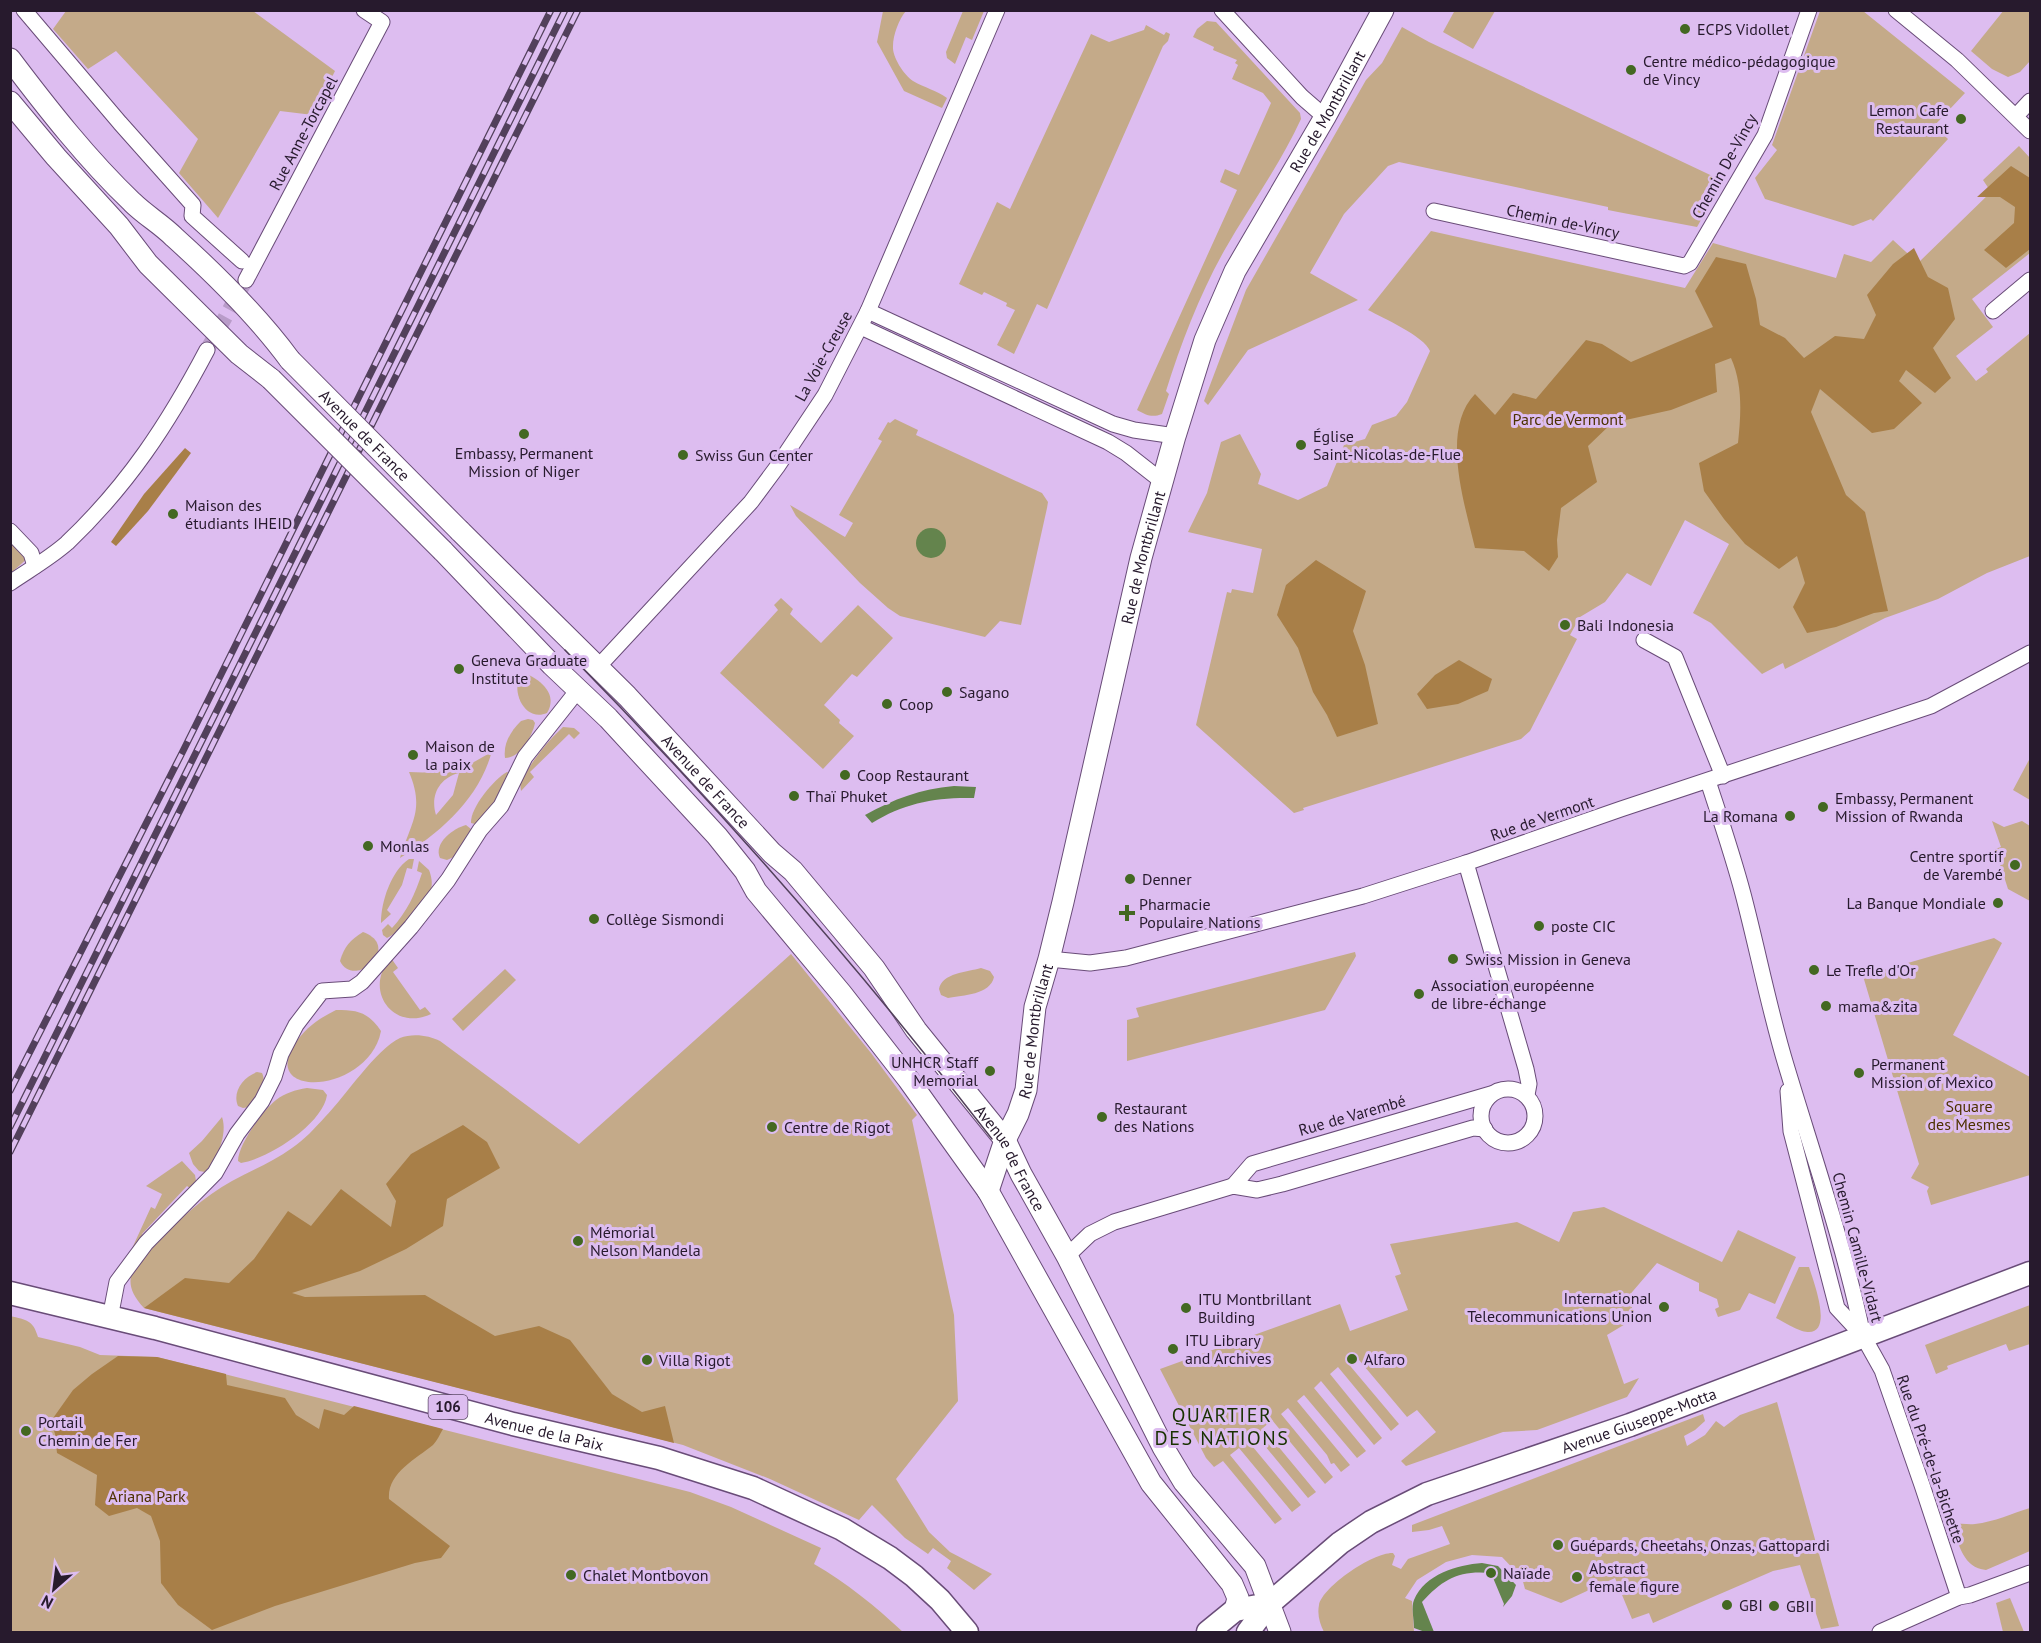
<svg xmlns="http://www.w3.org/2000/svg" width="2041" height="1643" font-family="'PT Sans',sans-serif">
<rect width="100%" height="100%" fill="#ddbdf0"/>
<g fill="#c4aa89" fill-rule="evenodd">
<path d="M1455,10L1495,11L1473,49L1443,32Z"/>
<path d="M2004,10L2030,11V61L2020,72L2008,77L1992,69L1971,51Z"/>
<path d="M66,11H253L335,71L313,115L280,111L218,218L179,173L198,139L116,51L88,69L53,29Z"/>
<path d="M883,11H906C899,19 893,35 893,46C892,57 904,75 913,81C925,88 936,90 947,98L942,108L904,91L877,42Z"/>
<path d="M963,11H984L972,40L966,37L955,64L947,58L946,52Z"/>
<path d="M1820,11H1863L1965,93L1934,126L1948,139L1873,221L1871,219L1853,226L1765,199L1755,178L1777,150L1772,145Z"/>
<path d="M1207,21L1216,22L1300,113L1301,119C1280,165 1249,207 1224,251C1200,294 1181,343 1166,391L1169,394L1162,414C1152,418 1146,415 1137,410L1237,190L1220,182L1225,169L1239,175L1271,103L1263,93L1232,79L1238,65L1235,63L1237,60L1213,50L1214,47L1193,37L1197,29Z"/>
<path d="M1146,25L1164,35L1166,32L1170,34L1168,41L1163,46L1047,309L1037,304L1014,354L997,345L1015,310L1006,306L1007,303L984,292L982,295L959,284L997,202L1010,209L1091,34L1109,42L1144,30Z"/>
<path d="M1402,27L1429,42L1723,181L1697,227L1618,212L1608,210V207L1399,162L1388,166L1344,214L1310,273L1358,300L1248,350L1208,405L1204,401L1246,290L1366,80L1382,63Z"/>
<path d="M2019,146L2030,158V253L1972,299L1993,327L1956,356L1976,381L1988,372L1986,369L2030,333V556L1987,573L1938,599L1885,618L1785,669L1783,663L1762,674L1711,623L1693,613L1729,544L1685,520L1651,586L1627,573L1605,602L1580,617L1570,635L1577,639L1530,731L1521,739L1303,808L1304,810L1294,813L1196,725L1227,592L1231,593L1232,589L1253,593L1262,549L1188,532L1207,493L1221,442L1240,434L1261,474L1258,484L1298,500L1327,486L1344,445L1365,439L1372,425L1396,416L1407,402L1430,351C1424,336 1383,318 1368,310L1431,231L1685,288L1713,243L1836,278L1844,254L1871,262L1893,240L1918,263L1991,192L1983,180Z"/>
<path d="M895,419L918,430L916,435L1042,493L1048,502L1047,508L1021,625L1000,621L985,637L900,616L888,608L860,583L796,516L790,505L845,537L853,523L839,515L882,441L878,439L888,422L890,423Z"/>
<path d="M10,533L29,557L11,573H10Z"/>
<path d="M781,598L793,609L790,614L821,643L858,605L893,638L857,677L852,674L824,705L840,720L839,723L854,736L823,769L720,673L778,610L774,605Z"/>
<path d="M527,674C542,681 558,695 547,713C526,722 511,694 520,676Z"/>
<path d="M528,719L533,720L535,723C532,737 520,758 505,758C503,743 511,731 521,721Z"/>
<path d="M563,727L574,728L580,733L574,739L569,734L530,772L534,777L521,791L520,783C532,761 545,744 563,727Z"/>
<path d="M492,751C479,799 441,832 400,858C411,822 425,810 409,772C440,774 466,770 492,751ZM459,773L453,795L436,815C430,796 439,778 459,773Z"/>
<path d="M2030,758V800L2013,790Z"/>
<path d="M507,772L510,773L497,802L478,822L475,824L471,823C470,808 494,779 507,772Z"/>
<path d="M1992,821L2004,827L2022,821L2030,826V901L2008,889L1995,849L2001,847Z"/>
<path d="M466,825L471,829C470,841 459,856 447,860L440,858C433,843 454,828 466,825Z"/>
<path d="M409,859H414L412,869L407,868L402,885L387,910L391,914L381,923C381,902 391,871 409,859Z"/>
<path d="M419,861L429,870C431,875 433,883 431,889C428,901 399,933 387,938L383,935L382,930L388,924L392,928C407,912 415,894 422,873L417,871Z"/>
<path d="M363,932C403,947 354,990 340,961C344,947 350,940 363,932Z"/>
<path d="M1994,938L2002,943L1953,1035L2030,1077V1175L1931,1205L1927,1191L1929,1187L1911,1178L1919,1164L1863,976Z"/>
<path d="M1355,952L1356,956L1325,1010L1127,1061V1020L1139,1017L1136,1008Z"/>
<path d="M791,954L871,1053L917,1115L912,1120L954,1315L958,1401L896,1479L929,1532L950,1552L992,1574L974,1590L947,1568L951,1561L933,1548L928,1554L905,1538L872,1505L859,1520L770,1479L683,1445L144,1308C117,1279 135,1264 158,1241C181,1218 203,1197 232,1181C252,1170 273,1162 292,1148C304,1140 315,1128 325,1117C345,1097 376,1049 400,1038C412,1033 429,1035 440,1041L579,1144Z"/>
<path d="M391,958L398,968L393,972L420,1010L425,1007L431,1014C394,1032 362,990 391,958Z"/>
<path d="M981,968L990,971L994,977C990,995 963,995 948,998L941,995L939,989C942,973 967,972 981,968Z"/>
<path d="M505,969L516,980L463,1031L452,1019Z"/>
<path d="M336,1010C358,1010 368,1012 381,1031C369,1093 260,1100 294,1045C305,1028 318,1019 336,1010Z"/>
<path d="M257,1072L262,1073C268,1085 256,1096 249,1107L243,1108L238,1106C232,1092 243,1077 257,1072Z"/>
<path d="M307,1088L323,1090L327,1095C323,1124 268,1159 241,1163L238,1161C238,1145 263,1110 276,1100C285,1093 295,1090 307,1088Z"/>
<path d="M222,1117C228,1134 217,1160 205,1172L199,1171L193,1164L189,1153L202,1141Z"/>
<path d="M182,1161L195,1175L196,1181L191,1189L187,1186L142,1234L145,1238L129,1255L151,1207L155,1209L162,1194L146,1186Z"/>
<path d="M1604,1207L1722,1262L1738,1230L1796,1257L1775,1304L1749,1293L1740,1310L1718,1317L1715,1309L1719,1307L1717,1299L1699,1291V1283L1657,1263L1627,1298L1637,1317L1607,1335L1624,1384L1639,1378L1627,1397L1537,1430L1503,1432L1406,1466L1401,1461L1436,1432L1417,1410L1407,1417L1354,1354L1346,1361L1399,1424L1391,1431L1338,1367L1330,1374L1382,1438L1374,1445L1321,1381L1314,1388L1366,1451L1357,1458L1304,1395L1297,1401L1350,1465L1341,1472L1334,1463L1331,1464L1327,1455L1288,1408L1281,1414L1333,1477L1325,1484L1272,1420L1263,1428L1316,1492L1308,1498L1255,1434L1248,1441L1301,1505L1292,1512L1239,1448L1230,1455L1282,1519L1275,1524L1223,1461L1214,1467L1206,1458L1160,1369L1340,1304L1350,1331L1408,1310L1395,1276L1401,1274L1390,1244L1517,1222L1559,1242L1573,1212Z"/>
<path d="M1799,1267H1809C1813,1280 1837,1341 1802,1331C1793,1328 1784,1322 1776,1318Z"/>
<path d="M2030,1305V1344L2009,1351L2006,1344L1947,1366L1948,1369L1936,1374L1925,1345Z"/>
<path d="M10,1316C27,1320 33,1320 38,1337L80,1347L100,1355L157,1357L690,1492L731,1507L821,1548L814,1564C847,1583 875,1606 903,1632H11Z"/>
<path d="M1777,1402L1839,1626L1821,1629L1800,1565L1773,1571L1653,1623L1649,1613L1632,1619L1615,1578L1561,1603L1525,1589L1522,1578L1502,1557L1472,1555L1446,1562L1417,1580L1405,1598L1412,1601L1414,1632H1324C1320,1624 1317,1615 1319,1605C1323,1586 1374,1552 1393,1553L1395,1556L1392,1565L1401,1569L1408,1559L1450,1544L1442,1526L1429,1530L1412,1532V1525L1703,1414L1705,1421L1695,1430L1684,1436L1687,1446L1705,1435L1716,1421L1724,1427L1740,1415Z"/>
<path d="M2030,1508V1551L1986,1570C1963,1568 1959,1544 1952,1526C1960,1522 1966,1525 1975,1524C1994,1522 2013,1513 2030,1508Z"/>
<path d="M2010,1598L2024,1632H2003L1996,1603Z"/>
</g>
<g fill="#a87f48">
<path d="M2011,166L2030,178V249L2006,268L1984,250L2014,223L2015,207L2000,197H1977Z"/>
<path d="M1914,248L1928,277L1948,288L1955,319L1933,348L1951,378L1935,393L1906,370L1899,381L1922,403L1894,429L1872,433L1820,389L1811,412L1846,495L1865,512L1888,611L1874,613L1836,627L1807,633L1793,607L1805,583L1797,556L1779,569L1745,544L1724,519L1704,491L1699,463L1738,443C1741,414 1743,385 1731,358L1715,364L1717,392L1671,410L1612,423L1588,446L1597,482L1561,508L1557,540L1558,557L1549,571L1524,551L1475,548C1465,505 1440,430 1475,394L1495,415L1513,393L1536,399L1586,340L1602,344L1631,362L1713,327L1695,291L1716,257L1746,264L1756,299L1760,325L1785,338L1804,358L1835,336L1864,339L1876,315L1867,295L1893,264Z"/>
<path d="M185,448L191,453L148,511L116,546L111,542L144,494Z"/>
<path d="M1316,560L1366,591L1353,631L1365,665L1378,724L1337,737L1327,715L1313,692L1298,648L1277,615L1286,585Z"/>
<path d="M1459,660L1492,679L1488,691L1458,704L1427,709L1417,694L1435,675Z"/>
<path d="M463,1125L487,1142L500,1168L447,1199L443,1226L406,1249L360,1271L292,1293L305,1297L425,1295L495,1336L539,1326L570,1340L612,1394L642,1412L665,1406L674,1443L144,1308L185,1278L229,1283L254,1259L288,1211L311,1226L341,1189L391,1227L396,1201L386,1184L411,1154Z"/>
<path d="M118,1356L157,1357L226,1374L227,1385L285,1398L296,1415L319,1429L324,1409L344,1415L354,1406L443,1429C440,1434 437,1441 433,1445C416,1459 387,1473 389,1499L450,1546L441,1558L415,1563L275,1606L212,1630L178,1605L161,1583L160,1541L151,1516L137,1508L109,1516L95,1505L97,1475L57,1453L55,1434L51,1421L73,1390L92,1374Z"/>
</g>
<g fill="#64844d">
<circle cx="931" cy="543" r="15"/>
<path d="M954,786L976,787L974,798C936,797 904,803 872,823L865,815C894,799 920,789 954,786Z"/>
<path d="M1482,1563L1498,1566L1516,1585L1512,1596L1503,1607L1504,1604L1491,1573C1459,1570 1443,1579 1422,1602L1434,1632H1425L1414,1628C1414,1619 1411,1607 1414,1600C1425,1574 1457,1565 1482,1563Z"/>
</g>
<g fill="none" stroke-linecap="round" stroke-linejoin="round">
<path stroke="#b99cc9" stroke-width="15" stroke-dasharray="15 8" stroke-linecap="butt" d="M207,350L246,280"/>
<defs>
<g id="street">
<path d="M24,10L120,123L193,205L192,216L242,261"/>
<path d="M1222,10L1302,97L1325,117"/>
<path d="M1896,10L1957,60L2030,131"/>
<path d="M2016,116L2030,101"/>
<path d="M1434,211L1684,266L1690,263L1765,135L1809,10"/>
<path d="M246,280L382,22L364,10"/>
<path d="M868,311L1113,424L1134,430L1175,436"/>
<path d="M1993,311L2030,280"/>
<path d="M861,327L1108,442L1126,453L1163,482"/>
<path d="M10,531L31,553L35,566"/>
<path d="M10,583C29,570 50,558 67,543C128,485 168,424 207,350"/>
<path d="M1644,640L1675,657L1723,776"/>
<path d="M598,667L751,502L777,467L825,395L868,311L997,10"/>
<path d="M1708,781C1720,818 1733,856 1743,894C1758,951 1769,1009 1786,1065C1813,1155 1844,1244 1863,1336"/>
<path d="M1466,863L1526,1069L1529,1084L1527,1095"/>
<path d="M1049,959L1090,963L1126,958L1363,896L1466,863L1621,809L1931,706L2030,653"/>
<circle cx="1508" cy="1116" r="27"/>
<path d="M1788,1091L1791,1131L1837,1308L1863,1336L1882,1370L1922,1485L1959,1597"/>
<path d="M1233,1186L1252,1164L1491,1094"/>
<path d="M1067,1256L1090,1234L1114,1222L1233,1186L1257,1190L1282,1184L1473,1128L1485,1129"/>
<path d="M110,1318L117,1282L146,1243L215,1173L237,1134L262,1101L274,1077L281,1054L296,1025L322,991L352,989L362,982L411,927L448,880L480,830L501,806L525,757L578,690"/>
<path d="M1880,1632L1959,1597L1970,1595L2030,1573"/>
</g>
<g id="secondary">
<path d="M10,59C47,108 87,159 132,202C145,215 161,224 174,237C215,274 257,315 290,360"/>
<path d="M10,102L56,157L119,226L148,264L239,354L271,379"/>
<path id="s1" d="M460,531L627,696L772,853L793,871L874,968L916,1030L1005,1140L1021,1174L1067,1256L1163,1447L1184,1482L1255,1566L1280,1632"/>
<path d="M443,551L552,665L608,718L717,836L745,871L756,891L841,993L908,1079L988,1191L1151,1483L1232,1584L1238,1598L1235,1610"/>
<path id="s2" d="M988,1191L1005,1140L1018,1114L1026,1090L1035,1007L1049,959L1063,902L1141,558L1175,436L1205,340L1235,271L1325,117L1383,10"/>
</g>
<g id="primary">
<path id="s3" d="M10,1293L155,1328L513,1424L659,1458L753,1488L842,1529L890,1558L914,1576L940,1600L967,1632"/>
<path d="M1208,1632L1235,1610L1269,1604"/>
<path id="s4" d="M1248,1632L1269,1604L1340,1543L1371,1522L1427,1494L1630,1425L2030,1273"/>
</g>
</defs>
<use href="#street" stroke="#694c78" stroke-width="17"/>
<use href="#secondary" stroke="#694c78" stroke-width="23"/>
<use href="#primary" stroke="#694c78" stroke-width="25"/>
<use href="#street" stroke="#fff" stroke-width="15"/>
<use href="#secondary" stroke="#fff" stroke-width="21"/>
<use href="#primary" stroke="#fff" stroke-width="22"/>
<path stroke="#52405b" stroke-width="1.5" d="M565,650C717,805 860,968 992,1139"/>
<defs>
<g id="rail">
<path d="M10,1091L182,753L551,10"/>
<path d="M10,1127L565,10"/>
<path d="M10,1152L578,10"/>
</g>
</defs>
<use href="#rail" stroke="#52405b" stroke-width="7"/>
<use href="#rail" stroke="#ddbdf0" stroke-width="4.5" stroke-dasharray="14" stroke-linecap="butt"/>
<defs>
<g id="secondary-bridge">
<path id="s5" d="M290,360L460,531"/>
<path d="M271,379L443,551"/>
</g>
</defs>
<use href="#secondary-bridge" stroke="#694c78" stroke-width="23" stroke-linecap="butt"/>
<use href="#secondary-bridge" stroke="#fff" stroke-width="21"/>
</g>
<g fill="#436822" stroke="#ddbdf0" stroke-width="2">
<circle cx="1685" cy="29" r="6"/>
<circle cx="1631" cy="70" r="6"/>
<circle cx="1961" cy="119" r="6"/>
<circle cx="524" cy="434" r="6"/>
<circle cx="1301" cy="445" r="6"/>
<circle cx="683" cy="455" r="6"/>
<circle cx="173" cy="514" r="6"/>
<circle cx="1565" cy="625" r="6"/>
<circle cx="459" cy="669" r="6"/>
<circle cx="947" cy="692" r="6"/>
<circle cx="887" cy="704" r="6"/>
<circle cx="413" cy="755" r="6"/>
<circle cx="845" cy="775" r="6"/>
<circle cx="794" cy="796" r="6"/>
<circle cx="1823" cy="807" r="6"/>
<circle cx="1790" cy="816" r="6"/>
<circle cx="368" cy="846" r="6"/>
<circle cx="2015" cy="865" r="6"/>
<circle cx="1130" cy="879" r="6"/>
<circle cx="1998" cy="903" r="6"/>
<path d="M1124 904h6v6h6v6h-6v6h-6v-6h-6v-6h6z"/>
<circle cx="594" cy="919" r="6"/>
<circle cx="1539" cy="926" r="6"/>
<circle cx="1453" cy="959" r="6"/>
<circle cx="1814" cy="970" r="6"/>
<circle cx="1419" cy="994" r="6"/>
<circle cx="1826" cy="1006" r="6"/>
<circle cx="990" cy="1071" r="6"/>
<circle cx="1859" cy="1073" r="6"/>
<circle cx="1102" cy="1117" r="6"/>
<circle cx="772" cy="1127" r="6"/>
<circle cx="578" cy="1241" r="6"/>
<circle cx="1664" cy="1307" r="6"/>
<circle cx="1186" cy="1308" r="6"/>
<circle cx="1173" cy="1349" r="6"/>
<circle cx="1352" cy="1359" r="6"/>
<circle cx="647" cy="1360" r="6"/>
<circle cx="26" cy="1431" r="6"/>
<circle cx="1558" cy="1545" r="6"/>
<circle cx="1491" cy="1573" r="6"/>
<circle cx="571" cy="1575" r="6"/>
<circle cx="1577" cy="1577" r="6"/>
<circle cx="1727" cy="1605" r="6"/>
<circle cx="1774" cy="1606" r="6"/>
</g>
<g text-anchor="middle" stroke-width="6" stroke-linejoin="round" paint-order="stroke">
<rect fill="#ddbdf0" stroke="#5e4b68" stroke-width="1.5" x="428.5" y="1395" width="39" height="24" rx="4.5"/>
<g font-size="15" font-weight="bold" fill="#271a2d">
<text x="448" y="1412">106</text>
</g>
<g font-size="16" fill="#271a2d" stroke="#ddbdf0" text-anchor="start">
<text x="1697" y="35">ECPS Vidollet</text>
<text x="1643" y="67">Centre médico-pédagogique<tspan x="1643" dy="18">de Vincy</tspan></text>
<text x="1949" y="116" text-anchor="end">Lemon Cafe<tspan x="1949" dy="18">Restaurant</tspan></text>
<text x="1313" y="442">Église<tspan x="1313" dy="18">Saint-Nicolas-de-Flue</tspan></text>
<text x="524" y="459" text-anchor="middle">Embassy, Permanent<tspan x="524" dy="18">Mission of Niger</tspan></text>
<text x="695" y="461">Swiss Gun Center</text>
<text x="185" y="511">Maison des<tspan x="185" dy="18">étudiants IHEID</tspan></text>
<text x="1577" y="631">Bali Indonesia</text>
<text x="471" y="666">Geneva Graduate<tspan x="471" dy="18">Institute</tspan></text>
<text x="959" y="698">Sagano</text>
<text x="899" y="710">Coop</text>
<text x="425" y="752">Maison de<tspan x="425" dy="18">la paix</tspan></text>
<text x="857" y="781">Coop Restaurant</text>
<text x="806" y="802">Thaï Phuket</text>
<text x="1835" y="804">Embassy, Permanent<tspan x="1835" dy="18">Mission of Rwanda</tspan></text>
<text x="1778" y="822" text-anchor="end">La Romana</text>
<text x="380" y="852">Monlas</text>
<text x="2003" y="862" text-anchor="end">Centre sportif<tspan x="2003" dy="18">de Varembé</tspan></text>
<text x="1142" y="885">Denner</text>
<text x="1986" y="909" text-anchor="end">La Banque Mondiale</text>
<text x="1139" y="910">Pharmacie<tspan x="1139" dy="18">Populaire Nations</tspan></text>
<text x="606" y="925">Collège Sismondi</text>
<text x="1551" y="932">poste CIC</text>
<text x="1465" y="965">Swiss Mission in Geneva</text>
<text x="1826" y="976">Le Trefle d'Or</text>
<text x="1431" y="991">Association européenne<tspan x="1431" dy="18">de libre-échange</tspan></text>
<text x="1838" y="1012">mama&amp;zita</text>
<text x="978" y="1068" text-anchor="end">UNHCR Staff<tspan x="978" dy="18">Memorial</tspan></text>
<text x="1871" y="1070">Permanent<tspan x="1871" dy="18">Mission of Mexico</tspan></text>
<text x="1114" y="1114">Restaurant<tspan x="1114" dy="18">des Nations</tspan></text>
<text x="784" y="1133">Centre de Rigot</text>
<text x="590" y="1238">Mémorial<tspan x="590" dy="18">Nelson Mandela</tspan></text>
<text x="1652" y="1304" text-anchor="end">International<tspan x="1652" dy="18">Telecommunications Union</tspan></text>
<text x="1198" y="1305">ITU Montbrillant<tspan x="1198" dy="18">Building</tspan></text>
<text x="1185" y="1346">ITU Library<tspan x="1185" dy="18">and Archives</tspan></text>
<text x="1364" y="1365">Alfaro</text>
<text x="659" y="1366">Villa Rigot</text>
<text x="38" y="1428">Portail<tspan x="38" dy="18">Chemin de Fer</tspan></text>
<text x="1570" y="1551">Guépards, Cheetahs, Onzas, Gattopardi</text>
<text x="1589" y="1574">Abstract<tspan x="1589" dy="18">female figure</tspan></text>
<text x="1503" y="1579">Naïade</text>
<text x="583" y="1581">Chalet Montbovon</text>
<text x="1739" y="1611">GBI</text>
<text x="1786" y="1612">GBII</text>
</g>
<g font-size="16" fill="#271a2d" stroke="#ddbdf0">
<text dy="6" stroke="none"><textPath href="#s2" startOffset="1140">Rue de Montbrillant</textPath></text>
<text transform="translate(303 133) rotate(-62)" y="6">Rue Anne-Torcapel</text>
<text transform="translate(1724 166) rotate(-61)" y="6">Chemin De-Vincy</text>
<text transform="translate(1563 221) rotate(12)" y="6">Chemin de-Vincy</text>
<text transform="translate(823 356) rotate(-61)" y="6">La Voie-Creuse</text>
<text dy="6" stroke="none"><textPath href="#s5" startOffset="106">Avenue de France</textPath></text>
<text dy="6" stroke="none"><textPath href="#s2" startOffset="654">Rue de Montbrillant</textPath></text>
<text dy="6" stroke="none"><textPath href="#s1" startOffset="351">Avenue de France</textPath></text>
<text transform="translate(1542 818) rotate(-19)" y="6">Rue de Vermont</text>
<text dy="6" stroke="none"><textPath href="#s2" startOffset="168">Rue de Montbrillant</textPath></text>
<text transform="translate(1352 1115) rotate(-16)" y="6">Rue de Varembé</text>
<text dy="6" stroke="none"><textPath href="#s1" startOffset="837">Avenue de France</textPath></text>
<text transform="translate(1858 1247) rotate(75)" y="6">Chemin Camille-Vidart</text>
<text dy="6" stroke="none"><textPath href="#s4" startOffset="453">Avenue Giuseppe-Motta</textPath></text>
<text dy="6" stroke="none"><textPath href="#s3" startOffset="552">Avenue de la Paix</textPath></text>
<text transform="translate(1931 1459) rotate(71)" y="6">Rue du Pré-de-la-Bichette</text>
</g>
<g font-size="16" fill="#4d3101" stroke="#ddbdf0">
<text x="1568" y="425">Parc de Vermont</text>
<text x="1969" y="1112">Square<tspan x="1969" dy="18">des Mesmes</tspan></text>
<text x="147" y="1502">Ariana Park</text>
</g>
<g font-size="20" letter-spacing="1.5" fill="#193200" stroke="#ddbdf0">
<text x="1222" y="1422">QUARTIER<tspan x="1222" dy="23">DES NATIONS</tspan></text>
</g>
</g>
<rect width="2041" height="1643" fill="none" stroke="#271a2d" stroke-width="24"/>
<g transform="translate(54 1589) rotate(208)" stroke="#ddbdf0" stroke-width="4.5" paint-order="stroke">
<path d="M0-4.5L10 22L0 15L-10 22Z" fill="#271a2d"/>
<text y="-9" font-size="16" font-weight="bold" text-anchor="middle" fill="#271a2d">N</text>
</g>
</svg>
